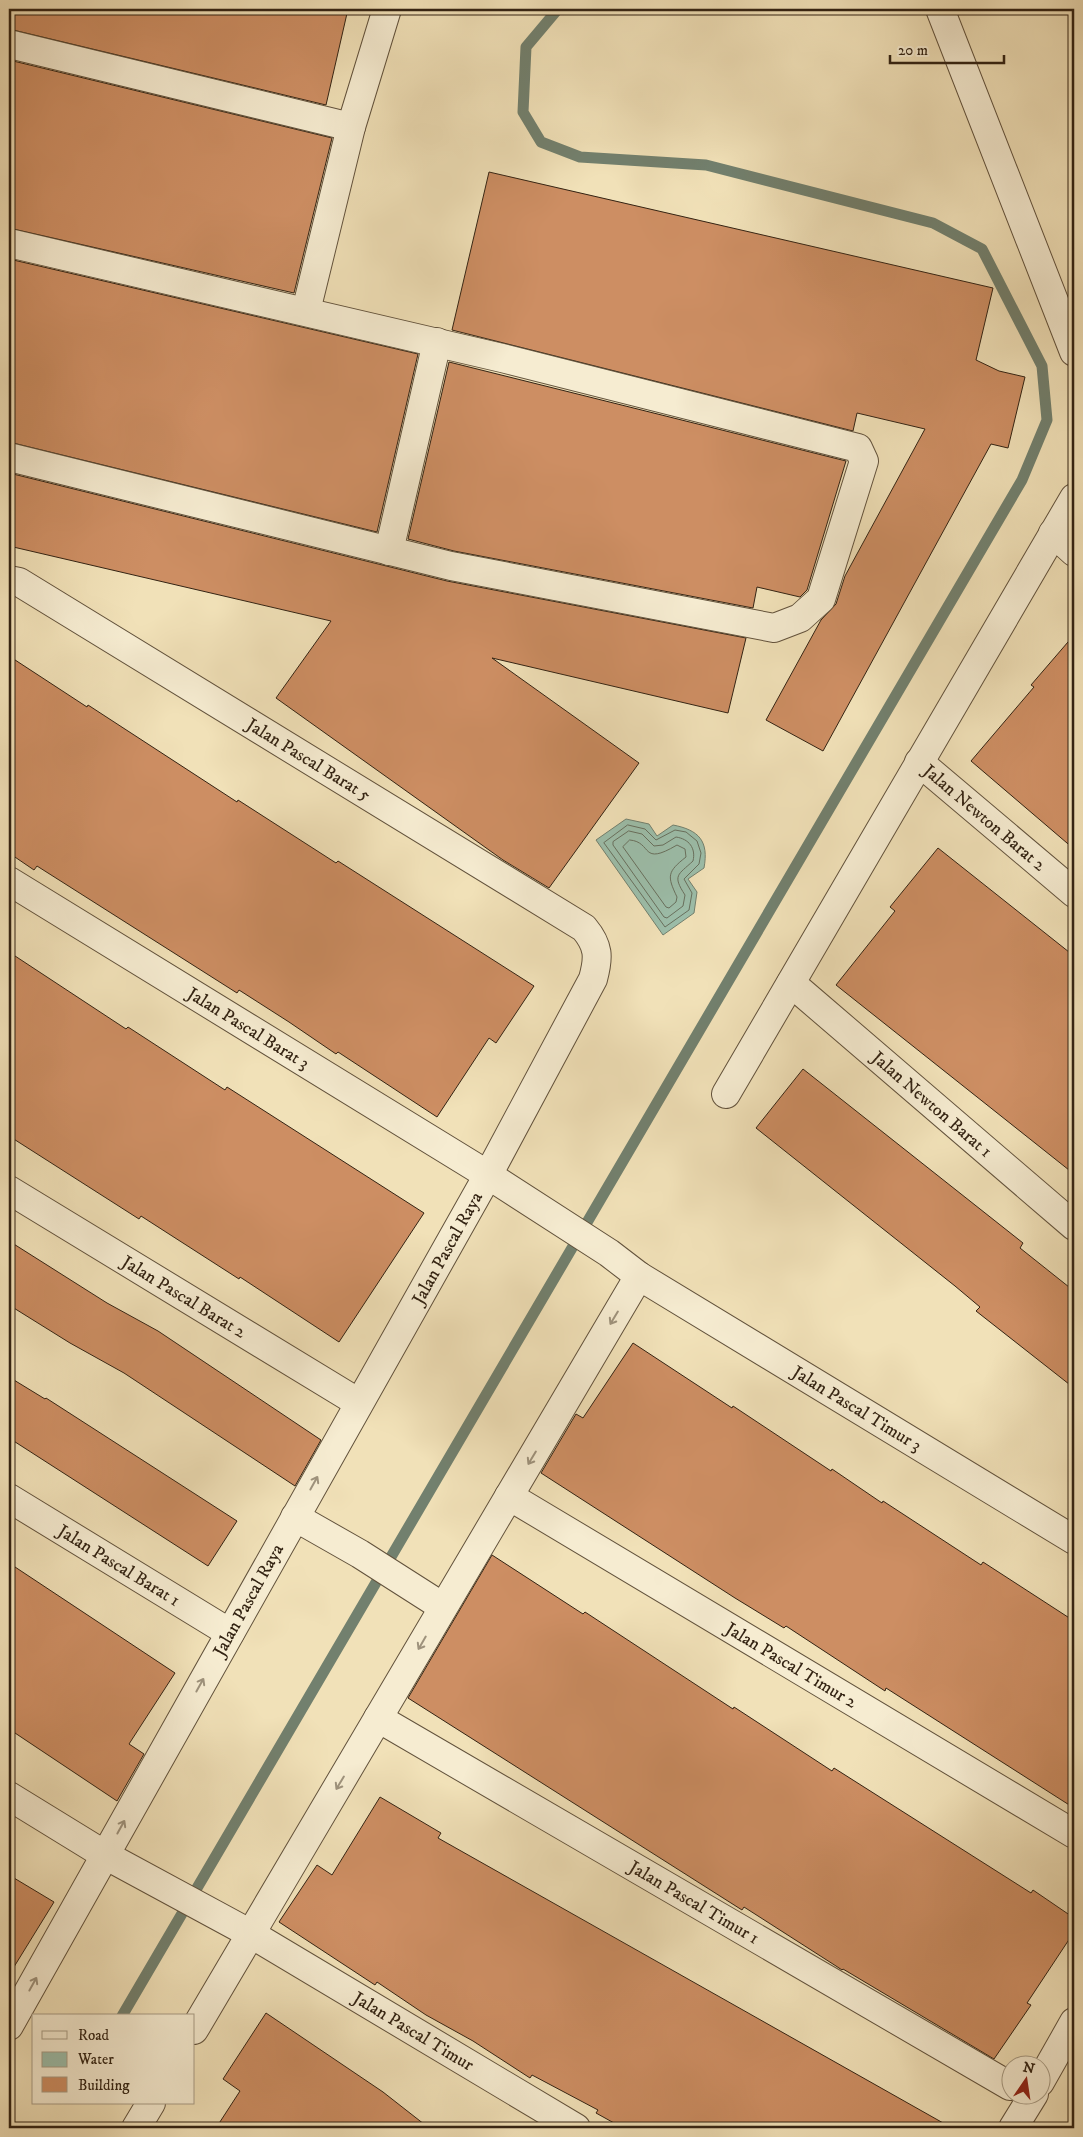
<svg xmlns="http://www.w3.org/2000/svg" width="1083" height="2137" font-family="'IM FELL DW Pica',serif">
<rect width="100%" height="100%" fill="#f1e1b8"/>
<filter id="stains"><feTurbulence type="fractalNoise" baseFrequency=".004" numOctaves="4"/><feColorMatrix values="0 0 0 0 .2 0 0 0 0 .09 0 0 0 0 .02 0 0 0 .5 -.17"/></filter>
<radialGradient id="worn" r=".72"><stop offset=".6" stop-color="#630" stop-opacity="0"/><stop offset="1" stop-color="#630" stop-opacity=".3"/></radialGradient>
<path fill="#9cbeaa" stroke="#72806e" d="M626,819L649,824L657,836L673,825C699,830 709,841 704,868L688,879L697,892L694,913L663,935L596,840Z"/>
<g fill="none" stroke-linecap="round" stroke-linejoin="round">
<g stroke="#68705e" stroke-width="1">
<path d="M628,825L645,829L656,840L675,830L686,832L697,841L701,853L699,864L684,879L692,893L689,910L665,927L604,843Z"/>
<path d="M629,831L642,834L654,846L663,845L676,837C689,839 696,848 693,861C678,875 672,875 685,895L683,906L667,918L664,917L613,845V842Z"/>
<path d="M630,840C653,842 640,867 677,845L685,849L686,857C667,872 667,876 677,897L676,902L669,908L666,907L623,847Z"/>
</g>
<path stroke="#72806e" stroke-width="11" d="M122,2016L1022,480L1047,420L1042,366L982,249L933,223L706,165L580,157L541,142L523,112L526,47L558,9"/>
</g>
<g fill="#cd8e63" stroke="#332313">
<path d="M9,9H348L326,105L9,29Z"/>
<path d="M9,60L332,138L294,293L9,228Z"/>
<path d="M489,172L993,288L976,360L999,371L1025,377L1008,448L991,444L823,751L766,720L821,620L836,604L845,576L925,429L857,413L853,431L452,330Z"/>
<path d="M9,259L418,354L377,532L9,442Z"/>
<path d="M449,362L846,461L807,590L800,597L757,587L753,608L454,551L408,539Z"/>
<path d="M9,473L447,581L746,638L728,713L492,658L639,763L549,888L503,860L276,698L331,621L9,546Z"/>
<path d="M1074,635V849L971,761L1034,687L1031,685Z"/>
<path d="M9,656L87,707L88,705L237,802L238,800L336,863L338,861L534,986L496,1043L489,1038L437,1117L338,1052L336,1054L289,1022L239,990L237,993L37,866L34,870L9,853Z"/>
<path d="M938,848L1074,956V1174L836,985L895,911L890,907Z"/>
<path d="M9,952L126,1029L128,1027L225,1090L227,1087L424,1213L339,1342L240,1277L239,1279L141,1216L139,1219L9,1136Z"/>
<path d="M803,1069L1023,1243L1020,1248L1074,1291V1388L976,1311L980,1307L955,1286L756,1128Z"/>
<path d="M9,1241L107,1303L158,1331L321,1440L295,1486L124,1373L70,1343L9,1305Z"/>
<path d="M633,1343L732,1408L733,1406L831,1471L832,1469L882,1503L883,1501L981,1565L983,1562L1074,1621V1808L886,1688L885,1691L786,1626L784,1628L735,1598L541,1473L576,1414L583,1418Z"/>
<path d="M9,1377L45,1399L46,1398L237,1521L208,1566L9,1438Z"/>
<path d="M492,1555L583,1614L585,1612L733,1709L734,1707L832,1771L834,1768L1031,1893L1033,1890L1074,1918V1932L1027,2003L1031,2005L994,2059L843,1969L842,1970L836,1966L744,1907L742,1910L408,1698Z"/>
<path d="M9,1563L175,1673L129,1744L144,1754L117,1801L9,1729Z"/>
<path d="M380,1797L441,1833L438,1838L952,2128H623L596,2113L598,2110L532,2075L530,2078L473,2041L426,2015L377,1982L375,1985L279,1922L317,1865L332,1875Z"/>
<path d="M9,1875L54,1902L9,1975Z"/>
<path d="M266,2013L383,2092L429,2128H216L240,2091L223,2079Z"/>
</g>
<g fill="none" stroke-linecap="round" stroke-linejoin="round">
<defs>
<g id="minor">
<path d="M940,9L1074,352"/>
<path d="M9,44L351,127"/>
<path d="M9,243L502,358L858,448L864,461L821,599L800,618L774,628L451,566L9,457"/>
<path d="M306,311L351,127L387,9"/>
<path d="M1053,533L1074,552"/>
<path d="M389,551L437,342"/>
<path id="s1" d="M9,580L19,582L584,928C599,946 599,957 593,979L488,1175L9,2026"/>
<path id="s2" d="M919,762L1074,893"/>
<path id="s3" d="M9,881L488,1175L609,1253L639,1276L1074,1540"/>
<path id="s4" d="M791,983L1074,1226"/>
<path d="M726,1094L1074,498"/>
<path id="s5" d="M9,1190L359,1403"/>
<path id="s6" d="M509,1496L1074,1834"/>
<path id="s7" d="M9,1498L230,1633"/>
<path d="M295,1517L360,1554L443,1607"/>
<path id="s8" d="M378,1718L1010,2086"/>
<path id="s9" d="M9,1796L105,1855L251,1934L576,2128"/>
<path d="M194,2030L639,1276"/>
<path d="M1040,2082L1074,2022"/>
<path d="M136,2128L151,2103"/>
<path d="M1013,2128L1034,2094"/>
</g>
</defs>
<use href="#minor" stroke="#62523c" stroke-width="30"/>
<use href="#minor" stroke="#f6ecd1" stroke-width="28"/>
</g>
<defs><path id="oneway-shaft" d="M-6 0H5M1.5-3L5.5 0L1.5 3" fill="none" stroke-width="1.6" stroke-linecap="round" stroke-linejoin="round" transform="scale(1.25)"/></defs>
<g stroke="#9e927c">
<use href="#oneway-shaft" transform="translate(614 1318) rotate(121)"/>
<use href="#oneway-shaft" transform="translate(532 1458) rotate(121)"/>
<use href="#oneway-shaft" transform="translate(314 1483) rotate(-61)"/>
<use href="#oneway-shaft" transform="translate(422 1643) rotate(120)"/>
<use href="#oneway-shaft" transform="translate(200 1685) rotate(-61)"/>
<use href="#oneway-shaft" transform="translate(340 1783) rotate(121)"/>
<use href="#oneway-shaft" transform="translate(121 1827) rotate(-61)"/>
<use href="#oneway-shaft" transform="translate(33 1984) rotate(-61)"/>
</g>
<g text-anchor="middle" stroke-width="4.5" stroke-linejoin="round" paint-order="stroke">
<g font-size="18" fill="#332313" stroke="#f6ecd1">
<text dy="6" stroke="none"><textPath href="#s1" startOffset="350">Jalan Pascal Barat 5</textPath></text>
<text dy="6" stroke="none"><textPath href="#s2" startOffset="86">Jalan Newton Barat 2</textPath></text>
<text dy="6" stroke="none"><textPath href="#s3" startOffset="281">Jalan Pascal Barat 3</textPath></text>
<text dy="6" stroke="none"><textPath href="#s4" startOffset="186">Jalan Newton Barat 1</textPath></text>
<text transform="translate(447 1248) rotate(-61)" y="6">Jalan Pascal Raya</text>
<text dy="6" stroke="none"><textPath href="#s5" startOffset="205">Jalan Pascal Barat 2</textPath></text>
<text dy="6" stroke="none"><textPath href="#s3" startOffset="999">Jalan Pascal Timur 3</textPath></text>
<text dy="6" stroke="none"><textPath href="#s7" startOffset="129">Jalan Pascal Barat 1</textPath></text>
<text transform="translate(248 1600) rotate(-61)" y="6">Jalan Pascal Raya</text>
<text dy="6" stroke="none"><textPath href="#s6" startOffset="329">Jalan Pascal Timur 2</textPath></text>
<text dy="6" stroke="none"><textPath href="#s8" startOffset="366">Jalan Pascal Timur 1</textPath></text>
<text dy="6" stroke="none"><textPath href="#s9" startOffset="468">Jalan Pascal Timur</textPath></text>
</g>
</g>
<rect width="1083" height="2137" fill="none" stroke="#f1e1b8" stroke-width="30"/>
<rect x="10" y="10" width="1063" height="2117" fill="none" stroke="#332313" stroke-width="2.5"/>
<rect x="15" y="15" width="1053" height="2107" fill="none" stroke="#332313"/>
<rect x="32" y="2014" width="162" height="90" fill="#f6ecd1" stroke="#a89c85"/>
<rect x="42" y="2031" width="25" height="8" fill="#f6ecd1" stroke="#a89c85"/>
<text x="78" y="2040" font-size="15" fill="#332313">Road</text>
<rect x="42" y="2052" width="25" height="15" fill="#9cbeaa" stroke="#a89c85"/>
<text x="78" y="2064" font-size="15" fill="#332313">Water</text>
<rect x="42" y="2077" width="25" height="15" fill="#cd8e63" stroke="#a89c85"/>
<text x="78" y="2090" font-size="15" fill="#332313">Building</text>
<g transform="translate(1026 2080) rotate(13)"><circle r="24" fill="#f6ecd1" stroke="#a89c85"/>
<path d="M0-4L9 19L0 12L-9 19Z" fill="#8f2418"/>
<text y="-8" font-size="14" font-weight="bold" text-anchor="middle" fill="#332313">N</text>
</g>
<path d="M890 55v8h114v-8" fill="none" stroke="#332313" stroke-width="2.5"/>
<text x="898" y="55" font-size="15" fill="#332313" stroke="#f6ecd1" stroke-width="4" paint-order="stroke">20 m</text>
<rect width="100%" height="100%" filter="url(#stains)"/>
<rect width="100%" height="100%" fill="url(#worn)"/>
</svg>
